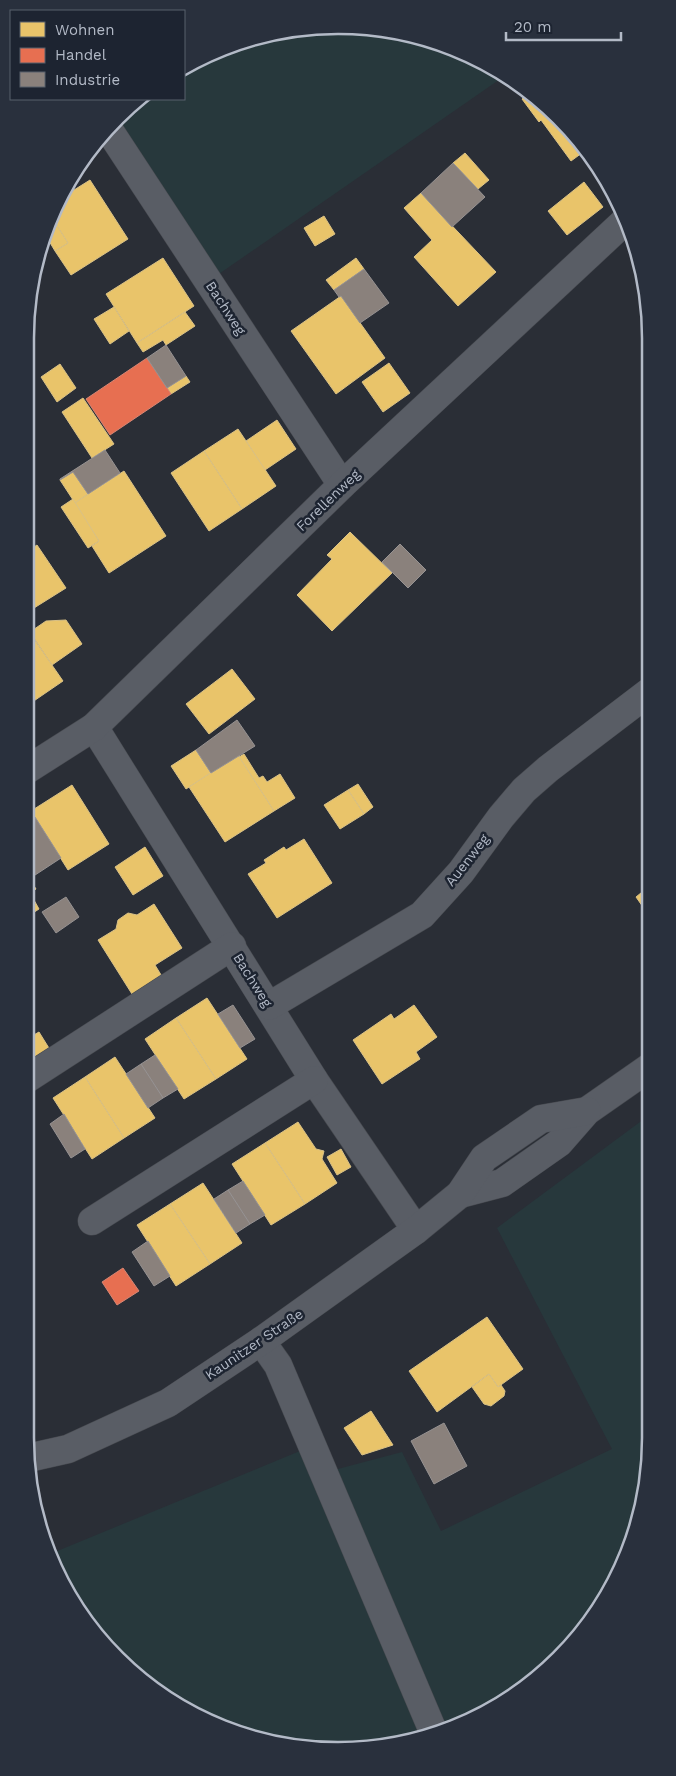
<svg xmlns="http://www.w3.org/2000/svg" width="676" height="1776" font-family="'Work Sans',sans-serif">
<rect width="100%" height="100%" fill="#2a2e36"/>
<g fill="#27383c">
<path d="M297,28L419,36L506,75L216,276L119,122L145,99H184V66Z"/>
<path d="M648,1116L650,1122L651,1438L640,1519L586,1628L512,1698L446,1726L334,1470L402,1452L441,1531L612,1449L497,1228Z"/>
<path d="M300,1451L421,1736L399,1745L297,1748L182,1709L102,1644L50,1554Z"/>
</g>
<g fill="#e9c46a" stroke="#d9c186">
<path d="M530,93L574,132L586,150L571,161L541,120L539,122L522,99Z"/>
<path d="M465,153L489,180L478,189L453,163Z"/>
<path d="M90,180L128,239L71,275L55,251L68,243L54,221L66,195Z"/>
<path d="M584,182L603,207L567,235L548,211Z"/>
<path d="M421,193L496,272L458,306L414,257L432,240L404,208Z"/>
<path d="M324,216L335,234L315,246L304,228Z"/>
<path d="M54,221L68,243L55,251L46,236Z"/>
<path d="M163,258L194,306L137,343L106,294Z"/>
<path d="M356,258L364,269L334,290L326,280Z"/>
<path d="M341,296L385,358L336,394L291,331Z"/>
<path d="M114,307L129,331L110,344L94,319Z"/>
<path d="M185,312L195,326L166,345L163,340L143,352L137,343Z"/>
<path d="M389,363L410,393L383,412L362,382Z"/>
<path d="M60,364L76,388L57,402L41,377Z"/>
<path d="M186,376L190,382L171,394L167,388Z"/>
<path d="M83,398L114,444L92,458L62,412Z"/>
<path d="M277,420L296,449L265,470L246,441Z"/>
<path d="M238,429L276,486L242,509L204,451Z"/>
<path d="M204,451L242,509L209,531L171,473Z"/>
<path d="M124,471L166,536L109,573L92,546L99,541L74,503Z"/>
<path d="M73,472L88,494L75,503L60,480Z"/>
<path d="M73,499L99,541L88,548L61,507Z"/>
<path d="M350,532L392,573L332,631L297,595L332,559L327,555Z"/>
<path d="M37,545L66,588L26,613L25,611V553Z"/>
<path d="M66,620L82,644L52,665L30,632L46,621Z"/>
<path d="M34,639L63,681L25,707V645Z"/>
<path d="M232,669L255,699L209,734L186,704Z"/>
<path d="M196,750L211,773L186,789L171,766Z"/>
<path d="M244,754L259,778L263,776L267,782L280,774L295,798L274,811L239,757Z"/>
<path d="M238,755L274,811L225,842L189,787Z"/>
<path d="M358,784L373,807L364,814L348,790Z"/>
<path d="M72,785L109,844L68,870L31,811Z"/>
<path d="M348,790L364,814L340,829L324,805Z"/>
<path d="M304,839L332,883L277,918L248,874L266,863L264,860L284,847L286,850Z"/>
<path d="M145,847L163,876L133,895L115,867Z"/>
<path d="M25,872L36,889L25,896Z"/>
<path d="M650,883V917L636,897L647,888L645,886Z"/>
<path d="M30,893L39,909L25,918V896Z"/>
<path d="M154,904L182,948L155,965L166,983L137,1002L98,940L116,929L118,920L128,913L137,915Z"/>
<path d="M207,998L247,1059L216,1079L176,1018Z"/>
<path d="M414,1005L437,1037L416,1052L420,1059L382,1084L353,1040L391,1014L394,1019Z"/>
<path d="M176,1018L216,1079L184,1099L145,1039Z"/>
<path d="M39,1032L52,1053L29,1067L25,1061V1040Z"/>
<path d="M115,1057L155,1118L124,1138L85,1077Z"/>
<path d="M85,1077L124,1138L92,1159L53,1098Z"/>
<path d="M298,1122L316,1149L324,1151L322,1159L337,1183L305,1204L265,1143Z"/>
<path d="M265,1143L305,1204L271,1225L232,1164Z"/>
<path d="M341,1149L351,1167L337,1175L327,1157Z"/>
<path d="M203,1183L242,1243L210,1264L170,1204Z"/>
<path d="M170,1204L210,1264L176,1286L137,1225Z"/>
<path d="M487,1317L523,1369L498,1387L489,1374L437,1412L409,1371Z"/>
<path d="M489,1374L498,1387L501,1385L505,1391L504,1396L491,1406L484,1404L472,1387Z"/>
<path d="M371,1411L393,1445L362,1455L344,1428Z"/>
</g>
<g fill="#e76f51" stroke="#d78674">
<path d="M147,358L171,394L110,435L86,399Z"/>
<path d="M123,1268L139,1291L117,1305L102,1282Z"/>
</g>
<g fill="#8a817c" stroke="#969292">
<path d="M453,163L485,197L452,227L421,193Z"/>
<path d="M364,269L389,303L360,323L341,296L339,297L334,290Z"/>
<path d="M166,345L186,376L167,388L147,358Z"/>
<path d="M105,450L120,473L88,494L73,472L60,480V479Z"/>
<path d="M400,544L426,570L408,588L382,562Z"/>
<path d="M237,720L255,746L211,773L196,750Z"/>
<path d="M35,817L61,858L29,879L25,872V823Z"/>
<path d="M66,897L79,917L56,933L42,912Z"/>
<path d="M233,1005L255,1039L240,1048L218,1014Z"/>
<path d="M155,1055L178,1089L163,1098L141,1064Z"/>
<path d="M141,1064L163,1098L148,1108L126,1074Z"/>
<path d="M64,1114L85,1149L71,1158L50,1124Z"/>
<path d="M243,1181L265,1215L250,1224L228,1190Z"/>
<path d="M228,1190L250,1224L236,1233L214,1199Z"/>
<path d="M148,1241L170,1276L154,1286L132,1252Z"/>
<path d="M444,1423L467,1466L434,1484L411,1441Z"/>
</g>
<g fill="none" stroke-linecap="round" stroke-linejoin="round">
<defs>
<g id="minor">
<path d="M109,130L342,485"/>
<path d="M94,727L314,1080L416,1230"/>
<path d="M25,771L94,727L342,485L625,221"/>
<path d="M269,1006L422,915L461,872L501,817L524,790L548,769L649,692"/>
<path d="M25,1080L232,946"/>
<path d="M460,1194L502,1183L559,1143L587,1111L650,1067"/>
<path d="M92,1221L314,1080"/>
<path d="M261,1341L278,1365L433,1731"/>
<path d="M28,1458L68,1449L168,1403L261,1341L416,1230L460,1194L484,1158L541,1119L587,1111"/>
</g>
</defs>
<use href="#minor" stroke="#46494f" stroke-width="29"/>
<use href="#minor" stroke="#595d65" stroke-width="28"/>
</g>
<g text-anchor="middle" stroke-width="5" stroke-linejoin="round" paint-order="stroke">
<g font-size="14" fill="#b3bac7" stroke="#1d2431">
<text transform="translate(226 308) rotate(57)" y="5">Bachweg</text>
<text transform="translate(328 500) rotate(-44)" y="5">Forellenweg</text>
<text transform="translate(467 860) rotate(-52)" y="5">Auenweg</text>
<text transform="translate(253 980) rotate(58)" y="5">Bachweg</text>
<text transform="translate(254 1344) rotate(-34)" y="5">Kaunitzer Straße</text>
</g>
</g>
<path d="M0 0H676V1776H0ZM338 34H338A304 304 0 0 1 642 338V1438A304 304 0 0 1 338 1742H338A304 304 0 0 1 34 1438V338A304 304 0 0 1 338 34Z" fill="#29303d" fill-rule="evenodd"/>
<path fill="none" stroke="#b3bac7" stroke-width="2.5" d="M338 34H338A304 304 0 0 1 642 338V1438A304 304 0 0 1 338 1742H338A304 304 0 0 1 34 1438V338A304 304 0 0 1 338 34Z"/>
<rect x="10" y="10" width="175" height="90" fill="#1d2431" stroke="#59606d"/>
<rect x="20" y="22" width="25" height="15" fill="#e9c46a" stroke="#59606d"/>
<text x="55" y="35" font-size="15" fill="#b3bac7">Wohnen</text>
<rect x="20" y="48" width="25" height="15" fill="#e76f51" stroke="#59606d"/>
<text x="55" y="60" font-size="15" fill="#b3bac7">Handel</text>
<rect x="20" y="72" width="25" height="15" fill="#8a817c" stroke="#59606d"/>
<text x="55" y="85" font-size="15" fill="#b3bac7">Industrie</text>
<path d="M506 32v8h115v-8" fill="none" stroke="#b3bac7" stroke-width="2.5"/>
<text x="514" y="32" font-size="15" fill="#b3bac7" stroke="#1d2431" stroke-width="4" paint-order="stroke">20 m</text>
</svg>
